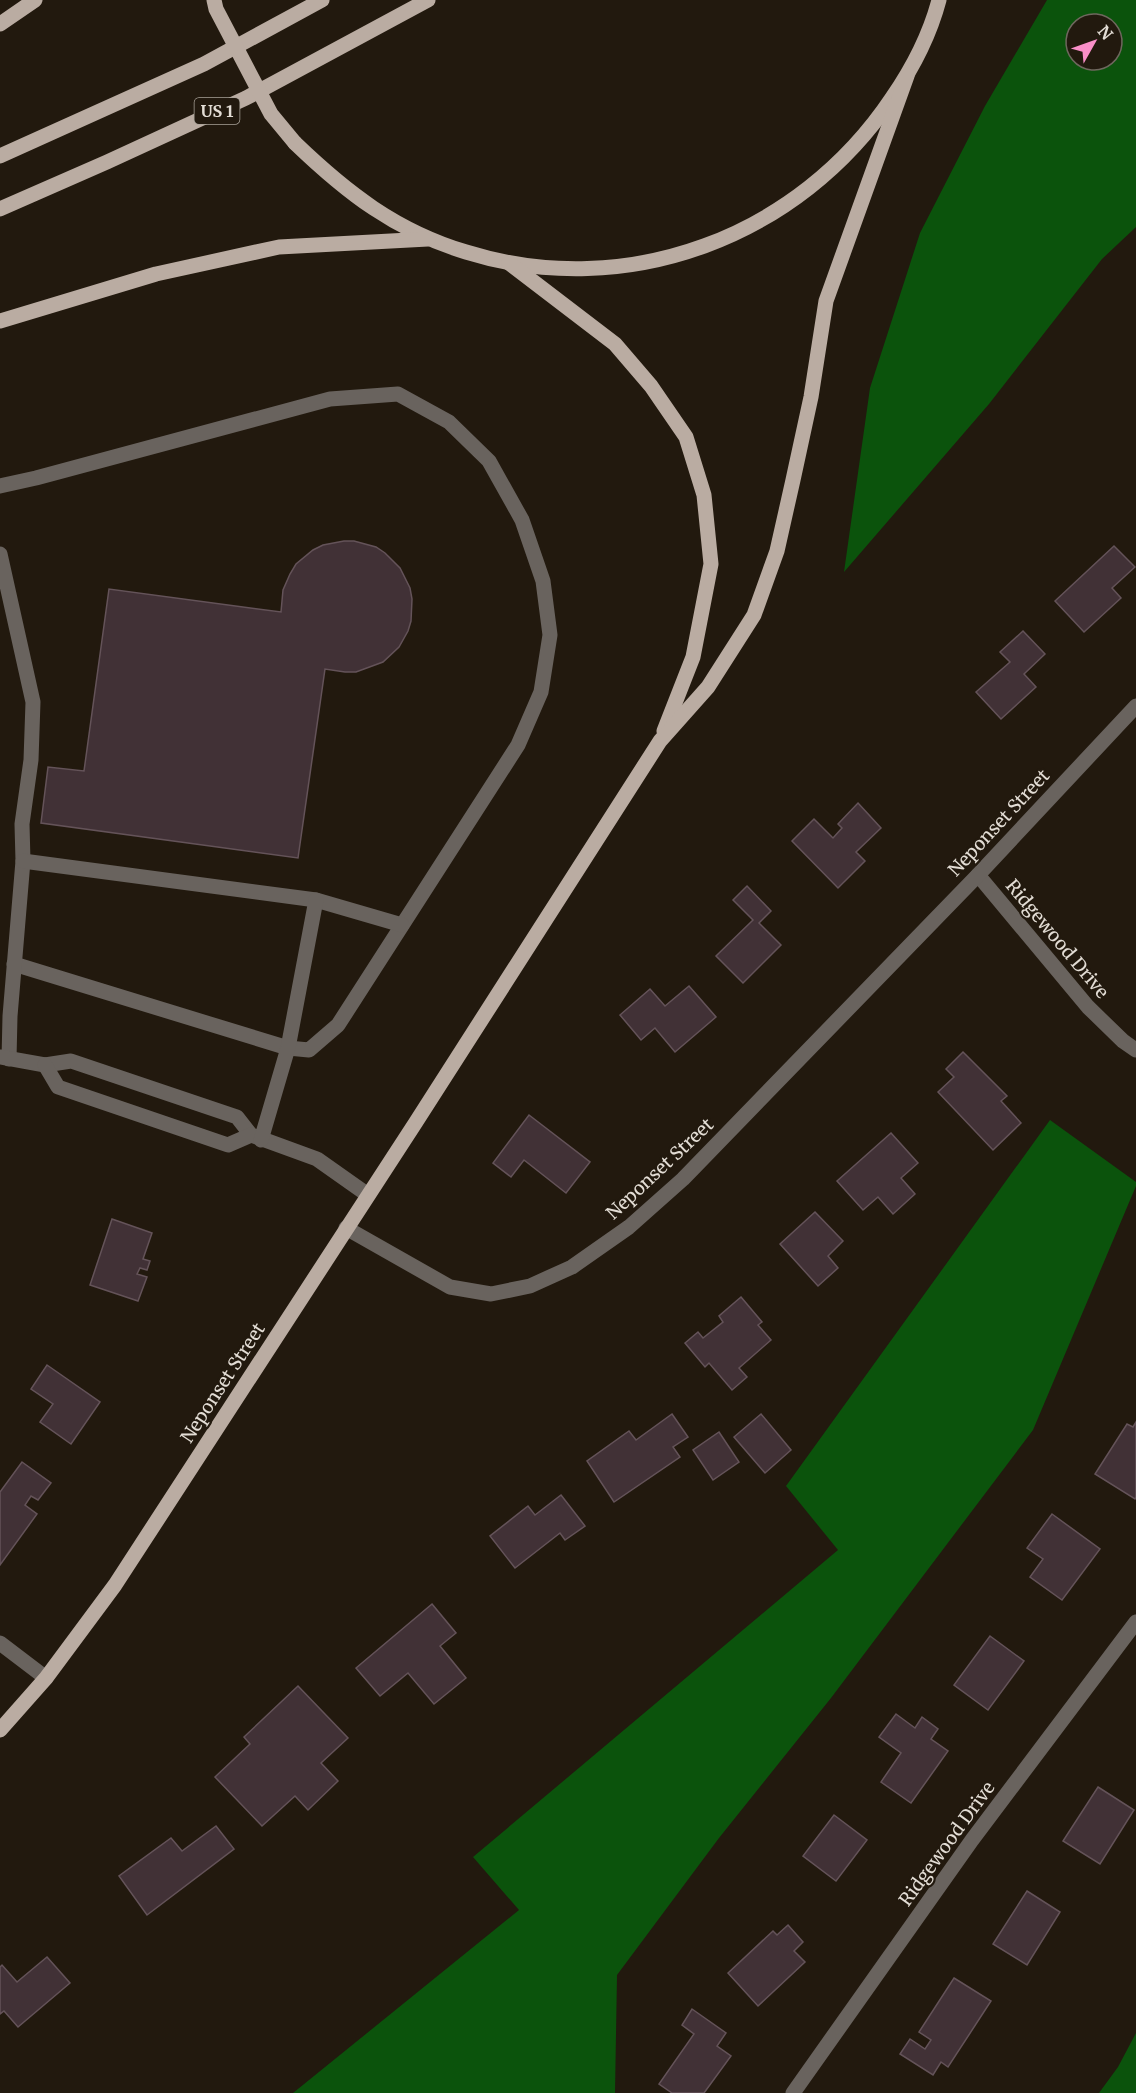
<svg xmlns="http://www.w3.org/2000/svg" width="1136" height="2093" font-family="Merriweather,serif">
<rect width="100%" height="100%" fill="#22190e"/>
<g fill="#0b530c" fill-rule="evenodd">
<path d="M1047,0H1136V227L1102,259L989,404L844,572L870,388L920,233L985,106ZM1076,24H1112V60H1076Z"/>
<path d="M1050,1120L1136,1182V1186L1033,1430L831,1698L719,1838L617,1975L615,2093H293L519,1910L473,1857L838,1550L786,1486Z"/>
<path d="M1136,2033V2093H1099L1118,2067Z"/>
</g>
<g fill="#413136" stroke="#645359" stroke-width="1.5">
<path d="M344,541H354L376,547L385,553L400,568L410,588L412,599L411,621L408,631L399,647L383,662L356,672H345L325,669L298,858L41,823L48,767L84,771L109,589L281,612L283,590L290,574L296,564L313,550L323,545Z"/>
<path d="M1114,546L1135,567L1112,588L1121,598L1084,632L1055,601Z"/>
<path d="M1023,631L1045,654L1024,674L1036,687L1001,719L976,692L1010,662L1000,652Z"/>
<path d="M858,803L881,828L856,852L865,861L838,888L792,841L814,819L833,838L842,828L838,824Z"/>
<path d="M747,886L771,911L759,923L781,945L743,983L716,956L753,920L733,900Z"/>
<path d="M689,986L716,1017L675,1052L655,1028L641,1040L620,1015L650,989L665,1006Z"/>
<path d="M963,1052L1007,1096L1001,1101L1021,1123L993,1150L938,1092L954,1077L946,1069Z"/>
<path d="M529,1115L590,1162L566,1193L524,1160L511,1177L493,1163Z"/>
<path d="M891,1133L918,1163L901,1178L915,1194L893,1214L878,1197L863,1210L837,1181Z"/>
<path d="M815,1212L843,1241L828,1256L838,1268L818,1286L780,1244Z"/>
<path d="M112,1219L152,1233L143,1259L150,1261L147,1270L140,1268L137,1274L147,1277L138,1301L90,1285Z"/>
<path d="M741,1297L762,1322L758,1325L771,1340L739,1368L747,1377L732,1390L709,1363L705,1367L685,1343L698,1332L703,1338L723,1322L719,1316Z"/>
<path d="M47,1365L100,1402L71,1444L40,1422L53,1404L31,1389Z"/>
<path d="M672,1414L688,1437L673,1447L680,1457L614,1502L587,1461L629,1431L636,1440Z"/>
<path d="M761,1414L791,1450L765,1473L734,1437Z"/>
<path d="M1136,1422V1497L1135,1499L1095,1474L1127,1424L1133,1427Z"/>
<path d="M719,1432L739,1462L713,1480L693,1450Z"/>
<path d="M22,1462L51,1483L38,1500L31,1496L25,1505L37,1514L0,1565V1492Z"/>
<path d="M561,1495L585,1526L565,1540L560,1533L515,1568L490,1536L528,1506L535,1515Z"/>
<path d="M1052,1514L1100,1549L1062,1600L1030,1577L1043,1559L1027,1548Z"/>
<path d="M432,1604L456,1633L440,1646L466,1678L434,1704L408,1673L380,1696L356,1668Z"/>
<path d="M990,1636L1024,1661L988,1710L954,1685Z"/>
<path d="M298,1686L348,1738L321,1763L338,1781L308,1810L295,1796L262,1826L215,1777L250,1744L244,1737Z"/>
<path d="M896,1714L915,1728L922,1717L938,1729L931,1739L948,1751L911,1803L881,1782L901,1753L879,1737Z"/>
<path d="M1098,1787L1134,1810L1100,1864L1063,1841Z"/>
<path d="M834,1815L867,1840L836,1881L803,1856Z"/>
<path d="M216,1826L234,1849L147,1915L119,1876L171,1838L182,1851Z"/>
<path d="M1027,1891L1060,1912L1027,1965L993,1944Z"/>
<path d="M788,1925L803,1942L794,1951L805,1962L758,2006L728,1973L773,1931L777,1935Z"/>
<path d="M47,1957L70,1983L18,2027L4,2011L0,2014V1967L2,1965L17,1982Z"/>
<path d="M954,1978L991,2001L948,2067L941,2062L933,2075L900,2054L910,2039L925,2049L931,2040L919,2032Z"/>
<path d="M692,2009L726,2033L717,2046L731,2056L704,2093H672L659,2084L694,2034L682,2025Z"/>
</g>
<g fill="none" stroke-linecap="round" stroke-linejoin="round">
<g stroke="#69635e" stroke-width="15">
<path d="M0,486L36,478L330,399L398,394L449,422L489,461L522,520L543,581L550,635L541,692L518,745L338,1025L309,1050L288,1048L14,964"/>
<path d="M0,554L33,702L31,760L22,824L23,861L10,1016L9,1059"/>
<path d="M23,861L316,900L402,925"/>
<path d="M978,875L1088,1007L1123,1041L1136,1050"/>
<path d="M0,1057L45,1065L71,1061L237,1117L251,1135L317,1159L368,1195"/>
<path d="M45,1065L58,1087L228,1145L251,1135"/>
<path d="M261,1140L288,1048L316,900"/>
<path d="M346,1228L450,1287L491,1294L530,1286L572,1267L629,1227L683,1179L978,875L1136,706"/>
<path d="M0,1643L46,1678"/>
<path d="M793,2093L972,1840L1136,1622"/>
</g>
<g stroke="#baaca2" stroke-width="15">
<path d="M0,24L35,0"/>
<path d="M295,143C347,193 396,231 466,252C627,302 799,237 892,98C912,69 930,34 939,0"/>
<path d="M0,156L204,64L322,0"/>
<path d="M0,209L107,162L246,98L428,0"/>
<path d="M509,263L615,344L651,386L686,437L704,495L711,564L693,657L664,731"/>
<path d="M0,321L156,274L279,247L428,239"/>
<path d="M0,1730L46,1678L115,1585L416,1122L660,741L708,687L754,615L777,551L793,480L811,397L826,301L907,76"/>
</g>
<path stroke="#baaca2" stroke-width="15" d="M214,0L216,9L271,114L295,143"/>
</g>
<g text-anchor="middle" stroke-width="4.5" stroke-linejoin="round" paint-order="stroke">
<rect fill="#22190e" stroke="#a9a299" stroke-width="1.5" x="194.5" y="98" width="45" height="26" rx="4.5"/>
<g font-size="16" font-weight="bold" fill="#e3ddd5">
<text x="217" y="117">US 1</text>
</g>
<g font-size="18" fill="#e3ddd5" stroke="#22190e">
<text transform="translate(999 823) rotate(-47)" y="6">Neponset Street</text>
<text transform="translate(1057 939) rotate(50)" y="6">Ridgewood Drive</text>
<text transform="translate(660 1169) rotate(-43)" y="6">Neponset Street</text>
<text transform="translate(223 1383) rotate(-57)" y="6">Neponset Street</text>
<text transform="translate(947 1844) rotate(-54)" y="6">Ridgewood Drive</text>
</g>
</g>
<g transform="translate(1094 42) rotate(50)"><circle r="28" fill="#22190e" stroke="#6f675e" stroke-width="1.5"/>
<path d="M0-4.5L10 22L0 15L-10 22Z" fill="#f98fc8"/>
<text y="-9" font-size="16" font-weight="bold" text-anchor="middle" fill="#e3ddd5">N</text>
</g>
</svg>
